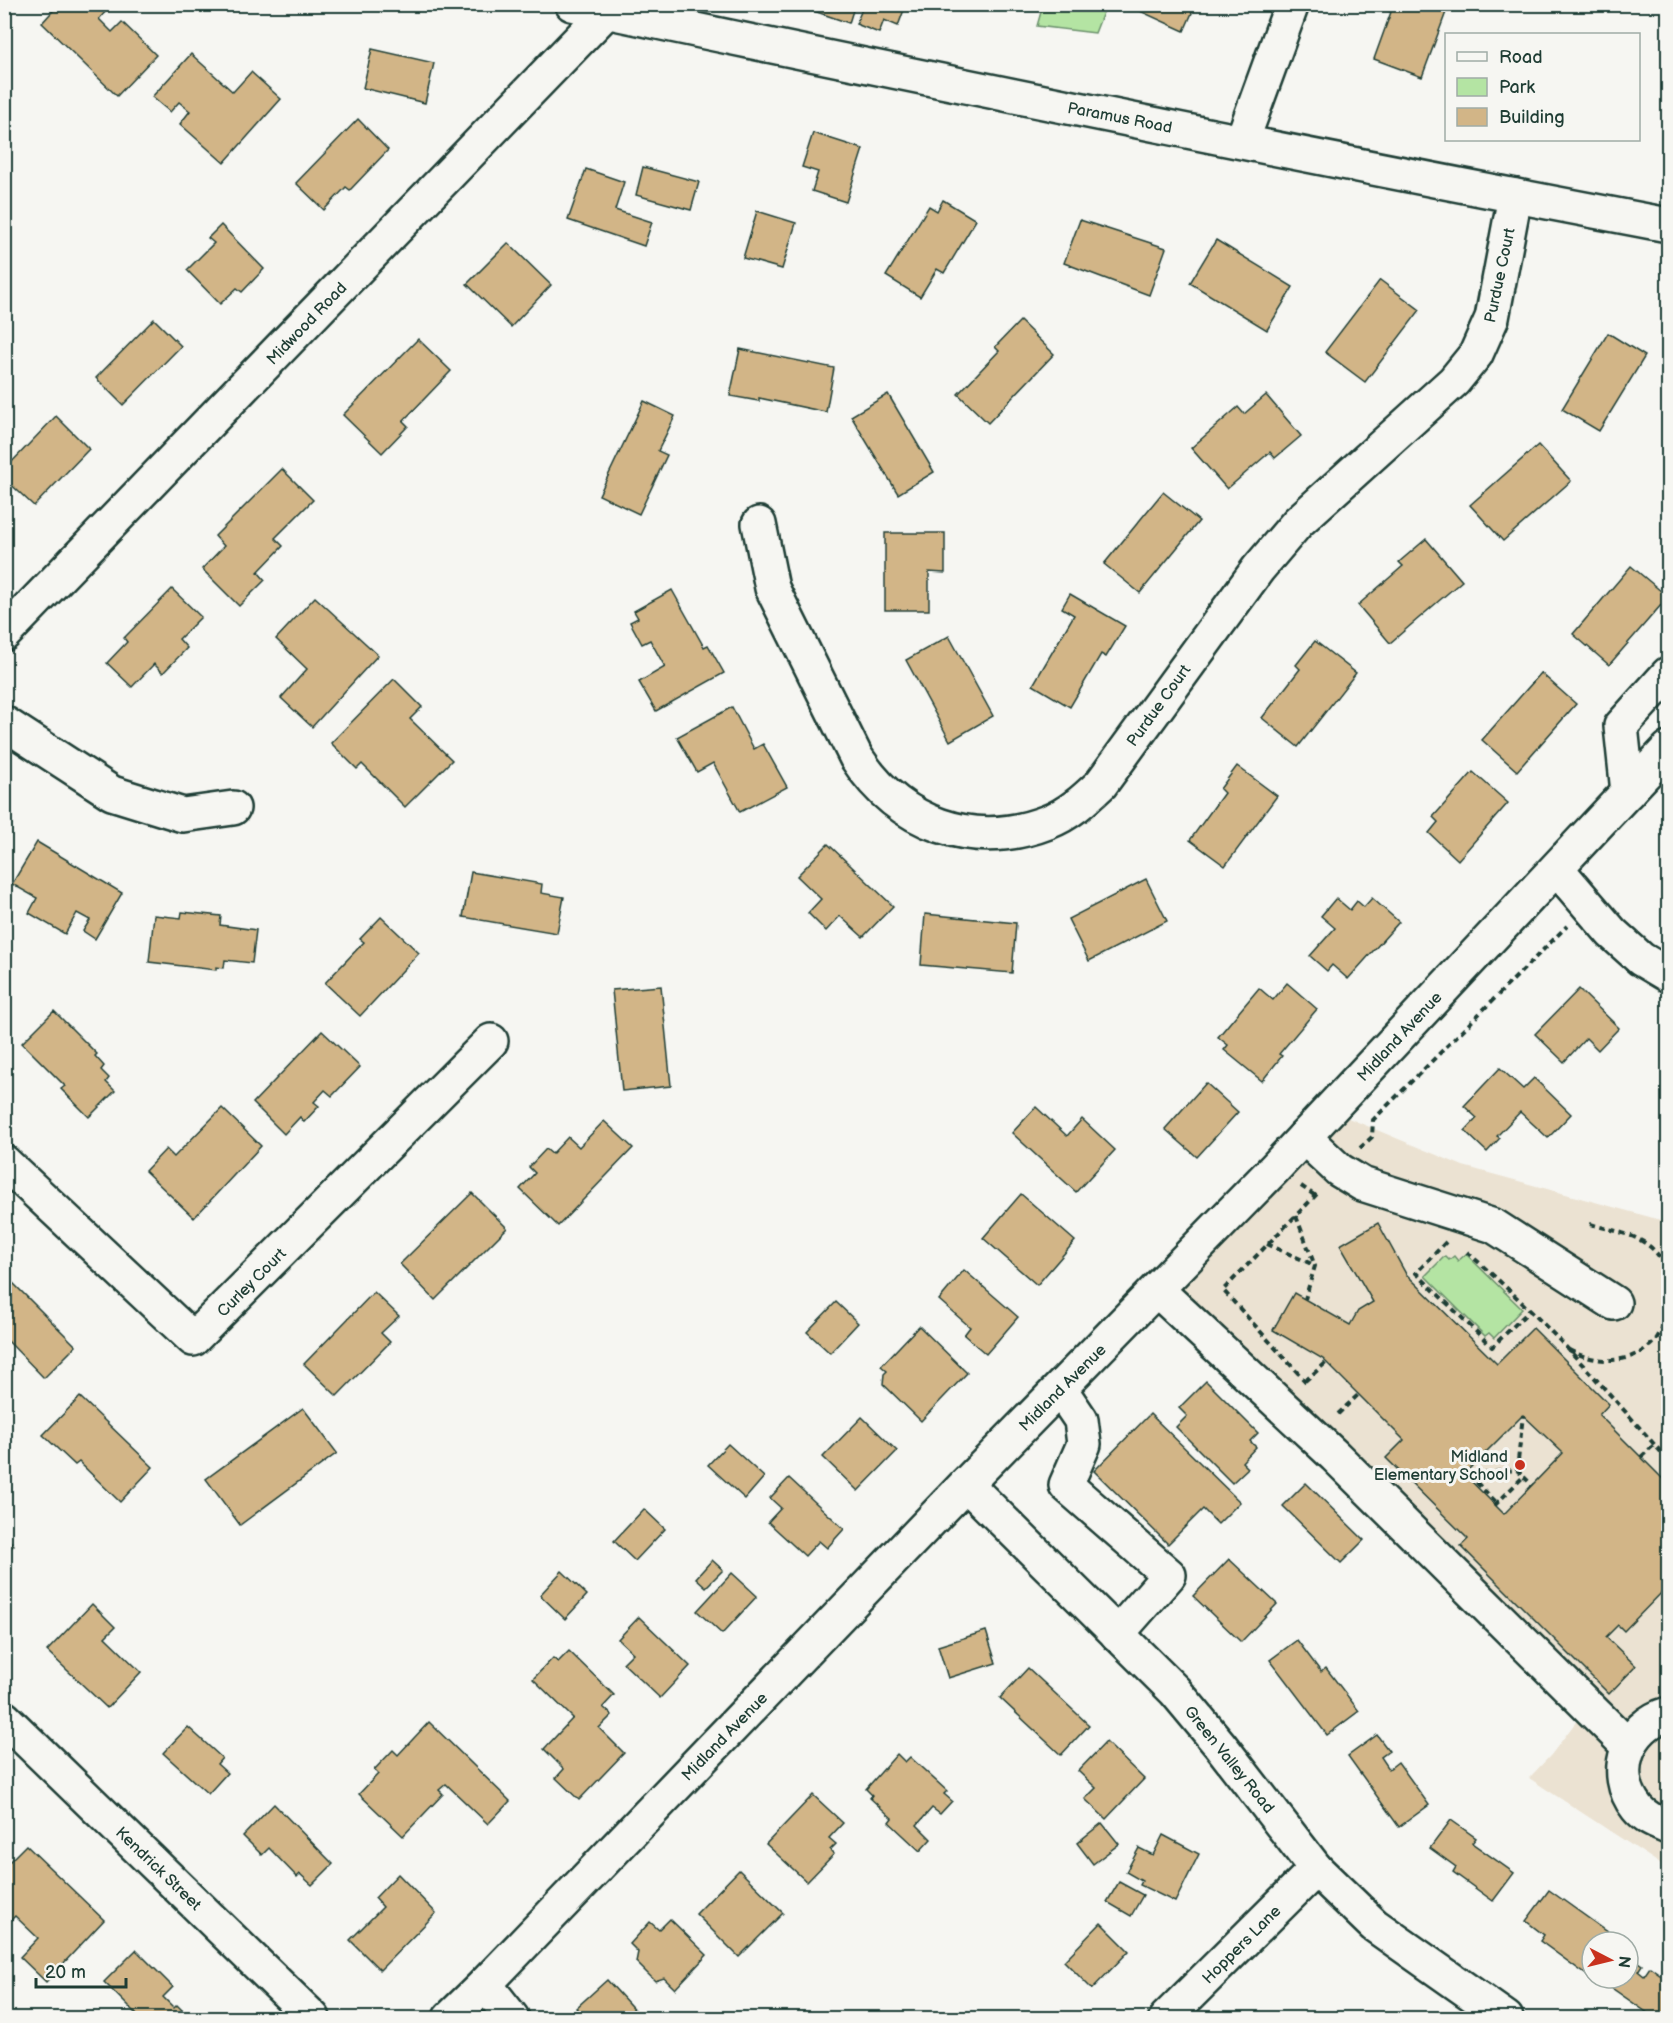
<svg xmlns="http://www.w3.org/2000/svg" width="1673" height="2023" font-family="'Balsamiq Sans',sans-serif">
<rect width="100%" height="100%" fill="#f6f6f2"/>
<filter id="ink" filterUnits="userSpaceOnUse"><feTurbulence type="fractalNoise" baseFrequency=".0167" numOctaves="2"/><feDisplacementMap in="SourceGraphic" scale="12" xChannelSelector="R" yChannelSelector="G"/><feConvolveMatrix kernelMatrix="1 2 1 2 8 2 1 2 1" color-interpolation-filters="sRGB"/></filter>
<g filter="url(#ink)">
<path fill="#ebe2d2" d="M1329,1110L1463,1166L1668,1222V1869L1529,1778L1551,1755L1587,1707L1157,1290Z"/>
<g fill="#b4e4a3" stroke="#6a906c" stroke-width="1.5">
<path d="M1043,5V4L1106,5L1095,33L1037,26Z"/>
<path d="M1466,1254L1522,1309L1494,1338L1489,1333L1485,1336L1425,1276L1445,1256L1449,1260L1454,1256L1458,1261Z"/>
</g>
<g fill="#d2b587" stroke="#1f3d34" stroke-width="1.5" fill-rule="evenodd">
<path d="M59,4H102L107,10L99,19L112,32L122,22L156,55L117,96L42,23Z"/>
<path d="M810,4H855L849,23L808,9Z"/>
<path d="M864,4H899L905,7L898,26L884,20L879,33L856,24Z"/>
<path d="M1130,4H1196L1184,31L1129,6Z"/>
<path d="M1385,4H1449L1422,77L1374,59L1391,12L1384,9Z"/>
<path d="M372,49L434,63L425,103L363,88Z"/>
<path d="M191,54L233,92L251,72L281,99L224,163L180,124L190,111L179,102L170,112L152,97Z"/>
<path d="M358,119L388,150L350,190L346,187L324,210L296,183Z"/>
<path d="M813,133L863,149L846,202L812,191L818,172L802,167Z"/>
<path d="M643,167L699,182L691,210L636,195Z"/>
<path d="M586,169L624,182L615,210L652,222L644,246L568,220Z"/>
<path d="M943,200L976,220L944,273L937,269L920,297L886,276L929,206L937,211Z"/>
<path d="M757,211L796,223L782,269L743,258Z"/>
<path d="M1080,220L1166,248L1149,295L1064,263Z"/>
<path d="M221,225L264,269L242,292L237,288L220,304L187,270L214,243L208,238Z"/>
<path d="M1216,240L1293,287L1267,330L1190,283Z"/>
<path d="M508,243L551,285L511,327L467,284Z"/>
<path d="M1380,280L1420,310L1365,382L1325,352Z"/>
<path d="M154,319L181,346L123,405L96,378Z"/>
<path d="M1020,321L1054,354L988,423L958,394L999,351L995,347Z"/>
<path d="M1608,333L1645,356L1599,431L1562,409Z"/>
<path d="M418,339L451,371L403,421L408,426L382,453L343,415Z"/>
<path d="M740,349L834,368L826,412L759,398V401L730,396Z"/>
<path d="M888,394L934,472L898,494L851,416Z"/>
<path d="M1266,395L1301,436L1275,458L1270,452L1227,489L1191,448L1238,407L1244,414Z"/>
<path d="M644,401L675,416L658,451L667,455L639,514L599,495Z"/>
<path d="M56,416L89,449L34,506L4,478V470Z"/>
<path d="M1538,445L1571,481L1503,541L1470,505Z"/>
<path d="M282,469L313,500L275,538L283,546L258,572L265,580L239,606L202,569L224,546L215,536Z"/>
<path d="M1163,492L1199,521L1140,593L1104,564Z"/>
<path d="M885,533H945V573L929,572V610H885Z"/>
<path d="M1426,539L1462,581L1390,643L1358,605L1403,566L1399,562Z"/>
<path d="M1631,566L1668,597L1609,665L1573,634Z"/>
<path d="M172,589L201,617L179,639L187,648L163,673L154,664L132,687L107,663L127,642L124,638Z"/>
<path d="M672,590L704,647L708,645L724,673L656,711L639,682L665,667L650,640L642,644L630,622L638,618L634,611Z"/>
<path d="M1070,594L1125,626L1106,657L1101,654L1070,707L1033,685L1074,615L1062,608Z"/>
<path d="M315,597L378,655L312,727L281,698L307,669L276,639Z"/>
<path d="M949,636L993,716L950,741L906,660Z"/>
<path d="M1315,641L1356,673L1298,747L1262,718L1300,669L1296,665Z"/>
<path d="M1541,673L1576,704L1517,771L1482,740Z"/>
<path d="M394,679L422,707L410,719L452,760L405,807L362,764L357,769L331,743Z"/>
<path d="M732,707L754,749L763,744L787,787L740,812L713,763L697,772L677,737Z"/>
<path d="M1237,766L1277,796L1225,866L1190,840L1224,793L1220,789Z"/>
<path d="M1473,772L1508,803L1458,860L1429,833L1438,822L1433,817Z"/>
<path d="M37,842L122,893L95,939L83,931L90,920L77,913L65,934L29,913L37,898L12,884Z"/>
<path d="M828,844L893,906L863,937L840,916L826,931L808,913L821,899L797,876Z"/>
<path d="M471,872L542,884L541,893L564,897L557,933L463,917Z"/>
<path d="M1146,879L1167,921L1089,961L1068,919Z"/>
<path d="M1336,898L1350,910L1357,901L1364,907L1372,898L1399,922L1348,979L1332,965L1327,971L1310,956L1335,928L1321,916Z"/>
<path d="M182,912L221,916L220,925L256,930L252,963L225,960L224,968L216,967V970L149,962L154,915L181,918Z"/>
<path d="M925,914L1016,923L1012,973L921,965Z"/>
<path d="M381,917L419,953L360,1016L325,983L364,942L360,939Z"/>
<path d="M1287,983L1317,1009L1279,1054L1282,1056L1262,1081L1224,1050L1228,1045L1218,1037L1259,988L1273,1000Z"/>
<path d="M661,986L671,1086L622,1091L612,990Z"/>
<path d="M1579,989L1619,1028L1598,1050L1586,1038L1564,1062L1535,1034Z"/>
<path d="M54,1011L97,1054L95,1056L104,1066L101,1070L109,1078L106,1082L115,1091L89,1117L61,1089L65,1086L22,1043Z"/>
<path d="M322,1031L360,1067L332,1096L325,1090L314,1102L319,1106L304,1122L300,1117L284,1134L253,1103Z"/>
<path d="M1500,1068L1523,1089L1534,1078L1571,1114L1548,1138L1520,1112L1497,1136L1500,1138L1487,1152L1465,1131L1477,1118L1464,1106Z"/>
<path d="M1206,1083L1238,1112L1197,1157L1165,1129Z"/>
<path d="M1036,1107L1067,1136L1082,1119L1115,1150L1076,1192L1012,1133Z"/>
<path d="M222,1108L261,1146L194,1218L145,1171L166,1149L174,1157Z"/>
<path d="M604,1121L633,1148L558,1226L520,1189L535,1173L529,1167L546,1149L552,1154L568,1137L579,1147Z"/>
<path d="M472,1193L507,1228L435,1300L400,1264Z"/>
<path d="M1021,1194L1075,1241L1037,1285L983,1238Z"/>
<path d="M1378,1223L1406,1274L1497,1364L1533,1328L1609,1404L1599,1415L1668,1484V1586L1624,1631L1618,1625L1606,1637L1636,1666L1609,1694L1461,1546L1468,1539L1386,1458L1404,1440L1323,1359L1273,1330L1294,1293L1350,1325L1358,1311L1373,1302L1340,1245ZM1523,1415L1563,1453L1504,1514L1464,1474Z"/>
<path d="M964,1270L1018,1317L986,1354L964,1335L970,1327L939,1300Z"/>
<path d="M5,1275L76,1346L44,1378L6,1339L4,1341Z"/>
<path d="M374,1292L399,1316L381,1333L390,1342L337,1396L304,1364Z"/>
<path d="M836,1302L858,1323L830,1353L807,1332Z"/>
<path d="M919,1326L967,1373L921,1421L883,1384L884,1374L887,1371L881,1366Z"/>
<path d="M1206,1381L1258,1433L1250,1441L1256,1447L1242,1462L1248,1468L1232,1483L1176,1427L1187,1416L1179,1408Z"/>
<path d="M80,1397L153,1467L120,1502L79,1462L75,1465L43,1435Z"/>
<path d="M303,1408L337,1453L240,1525L206,1479Z"/>
<path d="M1150,1414L1240,1502L1218,1524L1203,1509L1168,1544L1094,1471Z"/>
<path d="M862,1417L897,1451L858,1491L823,1457Z"/>
<path d="M728,1444L764,1477L745,1499L708,1465Z"/>
<path d="M789,1478L844,1529L827,1548L819,1541L805,1556L768,1522L781,1508L770,1498Z"/>
<path d="M1306,1483L1364,1540L1341,1563L1283,1506Z"/>
<path d="M644,1509L665,1529L635,1561L614,1541Z"/>
<path d="M4,1535L14,1545L4,1554Z"/>
<path d="M1229,1559L1277,1604L1241,1642L1193,1596Z"/>
<path d="M712,1560L723,1570L706,1587L696,1578Z"/>
<path d="M562,1571L587,1595L565,1619L540,1595Z"/>
<path d="M732,1573L757,1596L722,1634L697,1611Z"/>
<path d="M92,1604L115,1627L105,1637L141,1672L107,1708L47,1651Z"/>
<path d="M639,1617L690,1666L660,1698L623,1663L633,1653L618,1639Z"/>
<path d="M986,1631L996,1663L948,1678L938,1646Z"/>
<path d="M1297,1640L1321,1672L1326,1668L1359,1711L1327,1735L1270,1660Z"/>
<path d="M569,1651L614,1695L603,1707L612,1715L599,1728L624,1753L579,1800L556,1778L564,1769L544,1749L573,1718L533,1679L553,1658L558,1662Z"/>
<path d="M1028,1668L1089,1725L1061,1755L1000,1698Z"/>
<path d="M429,1722L510,1801L488,1824L446,1784L439,1790L443,1794L403,1836L359,1794L378,1774L374,1770L393,1750L398,1755Z"/>
<path d="M188,1727L222,1758L217,1764L227,1773L208,1794L163,1753Z"/>
<path d="M1377,1735L1389,1751L1381,1757L1389,1769L1398,1762L1429,1805L1399,1827L1348,1756Z"/>
<path d="M1106,1742L1144,1779L1106,1819L1085,1799L1096,1788L1078,1771Z"/>
<path d="M897,1754L905,1762L910,1757L947,1791L944,1794L952,1801L940,1814L932,1808L917,1825L931,1839L920,1851L889,1822L892,1818L870,1798L872,1795L866,1789Z"/>
<path d="M813,1795L843,1823L829,1838L836,1844L830,1850L834,1854L807,1882L766,1844Z"/>
<path d="M274,1804L333,1864L312,1885L300,1874L297,1877L269,1848L262,1855L243,1836Z"/>
<path d="M1451,1820L1476,1838L1472,1843L1514,1873L1493,1901L1453,1872L1456,1867L1430,1848Z"/>
<path d="M1102,1823L1119,1844L1093,1864L1077,1843Z"/>
<path d="M1163,1835L1199,1854L1175,1902L1140,1885L1142,1881L1126,1872L1139,1848L1153,1855Z"/>
<path d="M26,1845L104,1920L46,1982L20,1957L38,1938L15,1916L4,1927V1867Z"/>
<path d="M739,1870L783,1913L739,1957L696,1914Z"/>
<path d="M398,1874L436,1913L380,1970L350,1940L383,1907L375,1898Z"/>
<path d="M1119,1882L1143,1895L1131,1916L1107,1902Z"/>
<path d="M1549,1890L1616,1938L1613,1942H1592V1971L1588,1976L1540,1941L1544,1935L1526,1921Z"/>
<path d="M670,1919L707,1955L675,1989L664,1978L655,1981L636,1962L638,1952L630,1944L650,1922L659,1930Z"/>
<path d="M1101,1923L1129,1951L1092,1989L1064,1961Z"/>
<path d="M136,1950L173,1987L163,1997L174,2008L177,2005L190,2018H140L104,1982Z"/>
<path d="M1628,1955L1642,1965L1638,1971L1644,1976L1650,1967L1668,1980V2018H1655L1606,1984L1610,1978H1628Z"/>
<path d="M607,1980L640,2016L638,2018H586L576,2008Z"/>
</g>
<g fill="none" stroke-linecap="round" stroke-linejoin="round">
<defs>
<g id="minor">
<path d="M1242,141L1292,4"/>
<path d="M759,524L772,588L856,757C899,824 973,851 1048,822C1069,814 1085,799 1101,784L1258,569L1298,522L1454,381L1476,354L1492,318L1515,196"/>
<path d="M4,634L606,12"/>
<path d="M4,723L112,793L183,815L233,808"/>
<path d="M1628,792L1621,726L1668,674"/>
<path d="M1557,869L1612,933L1641,959L1668,975"/>
<path d="M1304,1137L1339,1170L1362,1184L1494,1226L1614,1303"/>
<path d="M4,1162L193,1339L491,1041"/>
<path d="M1157,1290L1335,1456L1628,1746"/>
<path d="M1060,1389L1081,1420L1084,1444L1066,1485L1169,1575L1117,1634"/>
<path d="M966,1484L1175,1691L1220,1745L1316,1869L1374,1925L1506,2018"/>
<path d="M1668,1714C1628,1725 1609,1773 1637,1808C1645,1818 1656,1822 1668,1827"/>
<path d="M4,1718L313,2018"/>
<path d="M485,1984L512,2018"/>
<path d="M450,2018L485,1984L966,1484L1275,1168L1668,749"/>
<path d="M1166,2018L1316,1869"/>
</g>
<path id="major" d="M572,4C937,81 1302,156 1668,225"/>
</defs>
<use href="#minor" stroke="#1f3d34" stroke-width="38"/>
<use href="#major" stroke="#1f3d34" stroke-width="38"/>
<g stroke="#1f3d34" stroke-width="4" stroke-dasharray="6 4.5" stroke-linecap="butt">
<path d="M1360,1148L1372,1137L1373,1120L1567,926"/>
<path d="M1301,1186L1317,1197"/>
<path d="M1296,1216L1315,1266L1305,1299"/>
<path d="M1590,1224C1624,1234 1656,1236 1668,1275"/>
<path d="M1446,1242L1416,1273L1492,1347L1530,1310"/>
<path d="M1267,1244L1314,1265"/>
<path d="M1467,1252C1540,1315 1605,1388 1668,1460"/>
<path d="M1569,1350C1597,1365 1636,1365 1657,1338C1662,1330 1665,1320 1668,1311"/>
<path d="M1305,1381L1327,1362"/>
<path d="M1306,1382L1223,1290L1318,1193"/>
<path d="M1338,1414L1359,1394"/>
<path d="M1641,1457L1655,1444"/>
<path d="M1517,1470L1523,1415"/>
<path d="M1464,1474L1517,1470L1532,1485"/>
<path d="M1469,1475L1497,1503"/>
<path d="M1495,1505L1524,1476"/>
</g>
<use href="#minor" stroke="#f6f6f2" stroke-width="33"/>
<use href="#major" stroke="#f6f6f2" stroke-width="33"/>
</g>
</g>
<circle fill="#c8321e" stroke="#f6f6f2" stroke-width="2" cx="1520" cy="1465" r="6"/>
<g text-anchor="middle" stroke-width="6" stroke-linejoin="round" paint-order="stroke">
<g font-size="16" fill="#1f3d34" stroke="#f6f6f2">
<text transform="translate(1120 117) rotate(11)" y="6">Paramus Road</text>
<text transform="translate(1499 275) rotate(-78)" y="6">Purdue Court</text>
<text transform="translate(306 323) rotate(-46)" y="6">Midwood Road</text>
<text transform="translate(1158 705) rotate(-54)" y="6">Purdue Court</text>
<text transform="translate(1399 1036) rotate(-47)" y="6">Midland Avenue</text>
<text transform="translate(251 1282) rotate(-45)" y="6">Curley Court</text>
<text transform="translate(1062 1387) rotate(-45)" y="6">Midland Avenue</text>
<text transform="translate(724 1736) rotate(-46)" y="6">Midland Avenue</text>
<text transform="translate(1230 1759) rotate(51)" y="6">Green Valley Road</text>
<text transform="translate(159 1868) rotate(44)" y="6">Kendrick Street</text>
<text transform="translate(1241 1944) rotate(-45)" y="6">Hoppers Lane</text>
</g>
<g font-size="16" fill="#1f3d34" stroke="#f6f6f2" text-anchor="end">
<text x="1508" y="1462">Midland<tspan x="1508" dy="18">Elementary School</tspan></text>
</g>
</g>
<rect width="1673" height="2023" fill="none" stroke="#f6f6f2" stroke-width="24"/>
<rect x="12" y="12" width="1649" height="1999" fill="none" stroke="#1f3d34" stroke-width="2" filter="url(#ink)"/>
<rect x="1445" y="33" width="195" height="108" fill="#f6f6f2" stroke="#a0aca6" stroke-width="1.5"/>
<rect x="1457" y="52" width="30" height="9" fill="#f6f6f2" stroke="#a0aca6" stroke-width="1.5"/>
<text x="1499" y="63" font-size="18" fill="#1f3d34">Road</text>
<rect x="1457" y="78" width="30" height="18" fill="#b4e4a3" stroke="#a0aca6" stroke-width="1.5"/>
<text x="1499" y="93" font-size="18" fill="#1f3d34">Park</text>
<rect x="1457" y="108" width="30" height="18" fill="#d2b587" stroke="#a0aca6" stroke-width="1.5"/>
<text x="1499" y="123" font-size="18" fill="#1f3d34">Building</text>
<g transform="translate(1610 1960) rotate(97)"><circle r="28" fill="#f6f6f2" stroke="#a0aca6" stroke-width="1.5"/>
<path d="M0-4.5L10 22L0 15L-10 22Z" fill="#c8321e"/>
<text y="-9" font-size="16" font-weight="bold" text-anchor="middle" fill="#1f3d34">N</text>
</g>
<path d="M36 1978v9h90v-9" fill="none" stroke="#1f3d34" stroke-width="3"/>
<text x="45" y="1978" font-size="18" fill="#1f3d34" stroke="#f6f6f2" stroke-width="4.5" paint-order="stroke">20 m</text>
</svg>
